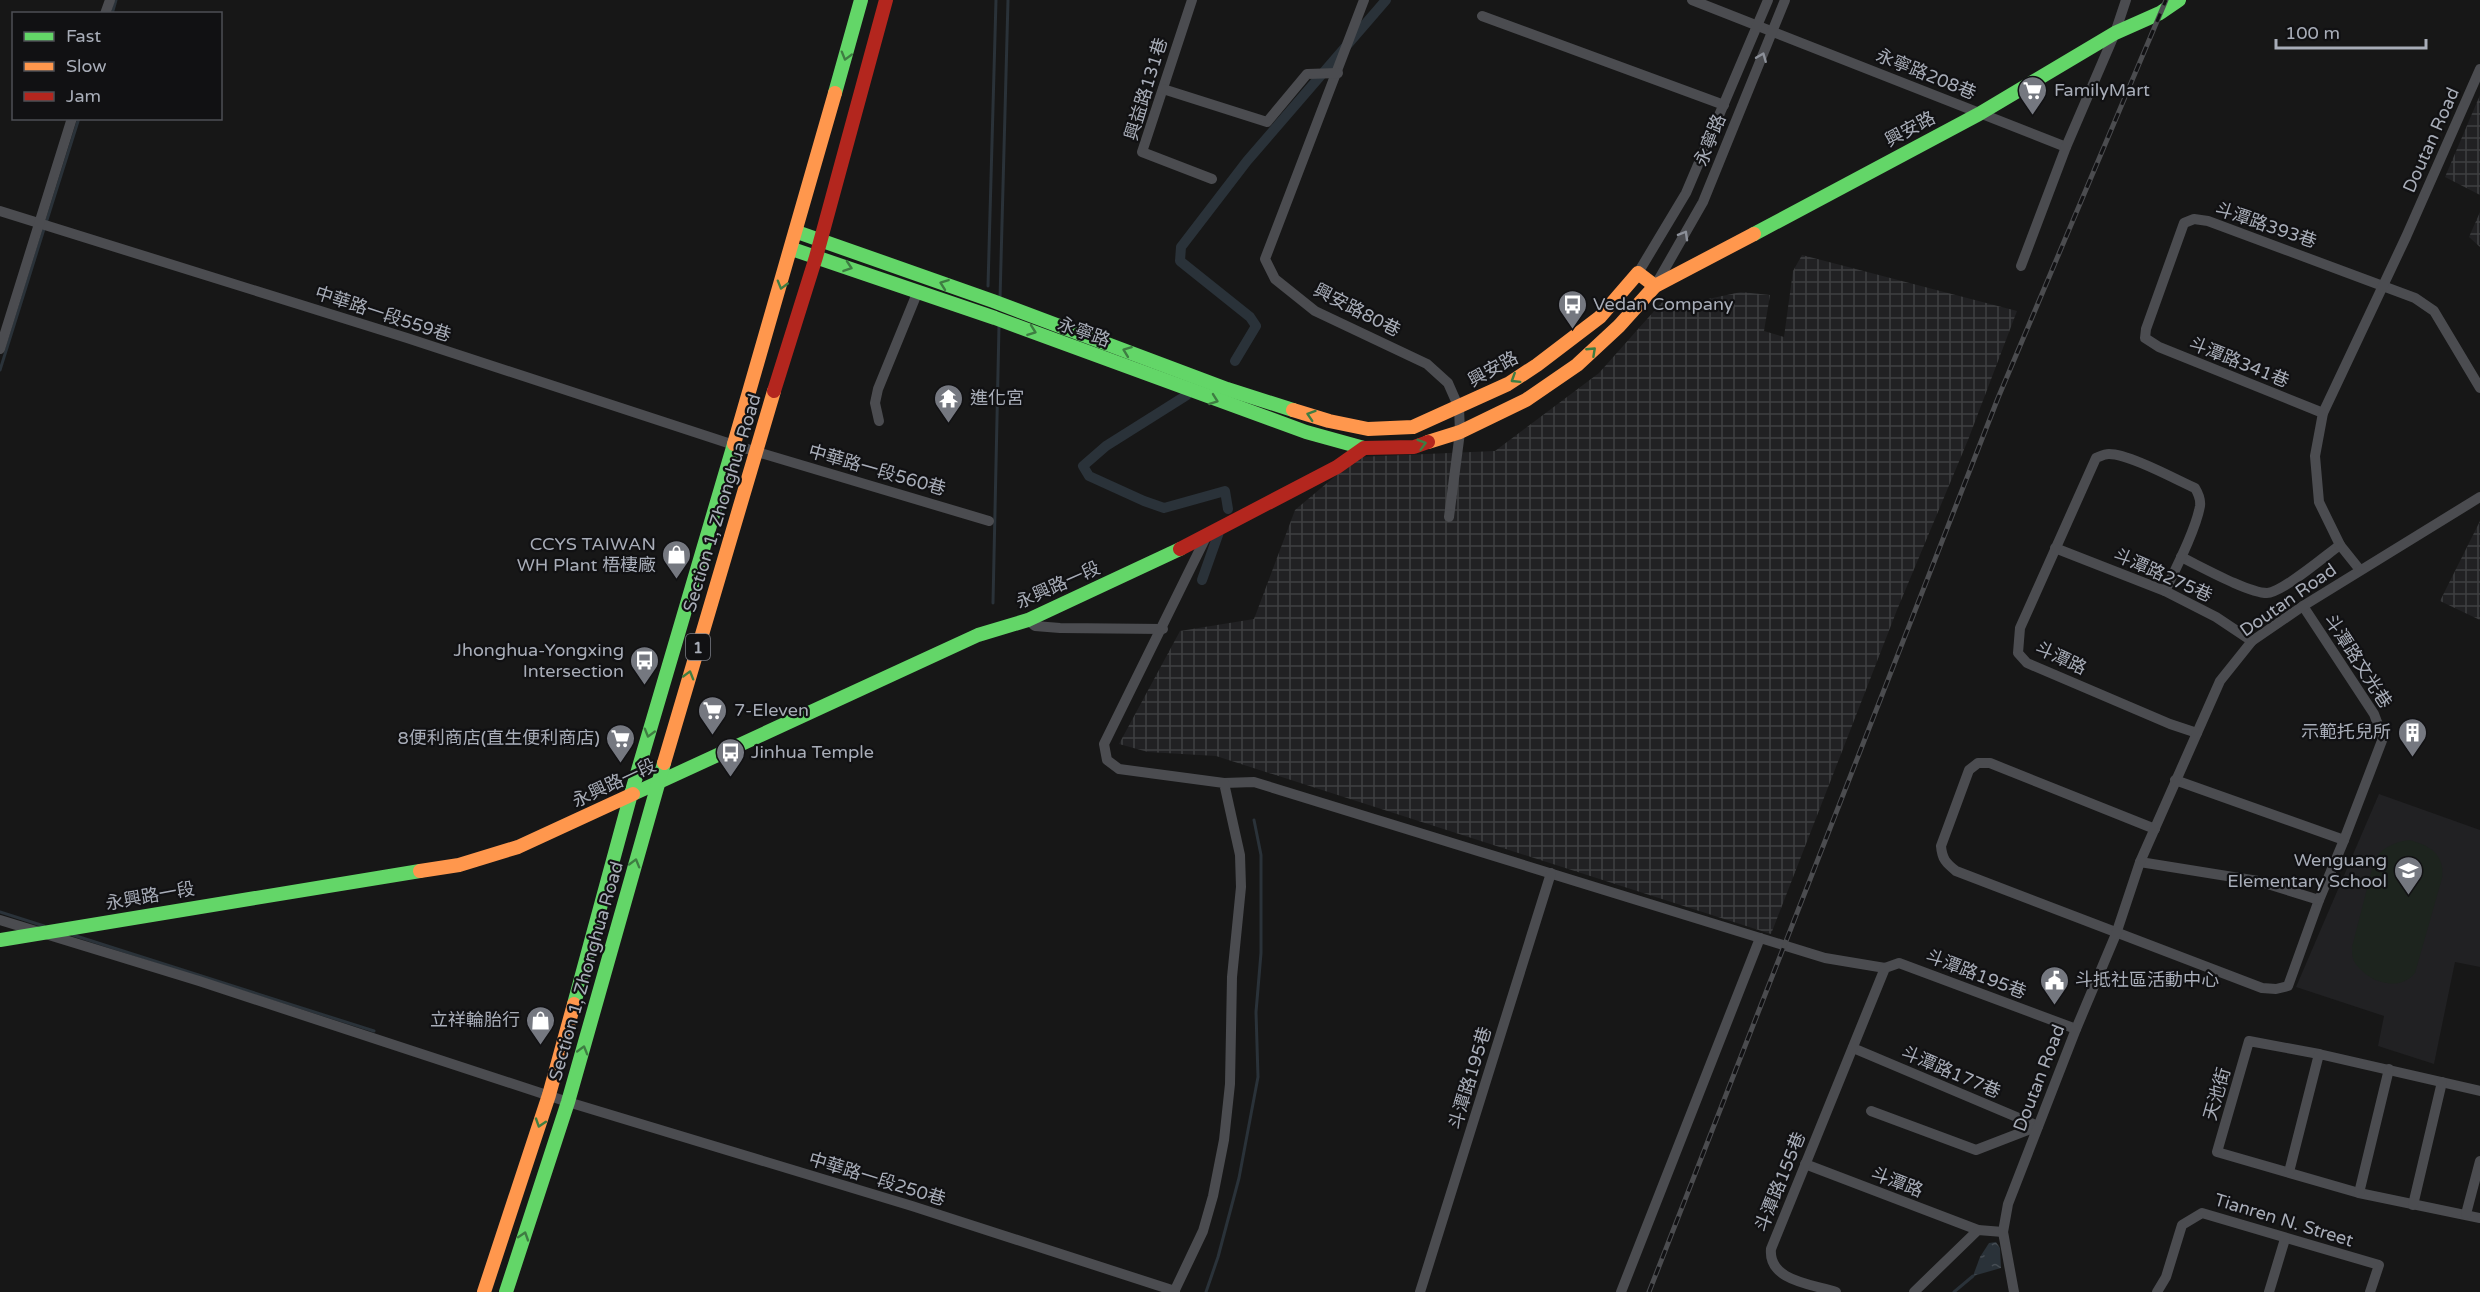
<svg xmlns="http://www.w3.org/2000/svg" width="2480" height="1292" font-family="'Varela Round','Noto Sans TC',sans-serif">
<defs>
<pattern id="industrial-grid" width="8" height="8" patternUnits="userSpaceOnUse" patternTransform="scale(1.5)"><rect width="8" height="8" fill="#212123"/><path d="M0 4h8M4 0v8" fill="none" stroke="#3e3f41"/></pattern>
<pattern id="water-ripples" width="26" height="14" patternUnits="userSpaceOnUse" patternTransform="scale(1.5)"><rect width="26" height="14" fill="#2a3239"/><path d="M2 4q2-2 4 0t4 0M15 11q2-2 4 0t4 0" fill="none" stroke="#464d54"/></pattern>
</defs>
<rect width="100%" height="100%" fill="#171717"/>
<path fill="#212123" d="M2379,794L2480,830V967L2455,962L2434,1064L2378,1046L2384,1016L2296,987Z"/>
<g fill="url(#industrial-grid)">
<path d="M2480,95V195L2445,177Z"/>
<path d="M2480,212V247L2469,237Z"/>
<path d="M1802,255L2017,311L1968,440L1897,610L1771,934L1216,756L1148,752L1119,744L1180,631L1254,619L1295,510L1358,457L1495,451L1599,373L1663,301L1694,302L1741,292L1770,295L1764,331L1784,337L1793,271Z"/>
<path d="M2480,521V620L2440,601Z"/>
</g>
<path fill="#1d241e" d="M2409,840C2430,845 2445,855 2442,878L2415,973C2399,993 2366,982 2354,961C2352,957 2352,952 2352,947L2375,858C2384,847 2395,842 2409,840Z"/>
<path fill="url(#water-ripples)" d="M1996,1242L2000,1248L2001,1268L1973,1276L1980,1257L1989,1243Z"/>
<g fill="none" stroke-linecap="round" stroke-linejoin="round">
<g stroke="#2a3239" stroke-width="3">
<path d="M112,14L116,0"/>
<path d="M46,223L79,118"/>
<path d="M988,286L996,0"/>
<path d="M1000,299L1008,0"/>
<path d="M0,370L44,229"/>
<path d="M993,603L999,326"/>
<path d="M0,912L44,926"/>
<path d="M73,935L374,1031"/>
<path d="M1206,1292L1218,1257L1239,1178L1258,1077L1256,1012L1261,953V855L1254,820"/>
<path d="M1954,1292L1973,1276"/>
</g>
<g stroke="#2a3239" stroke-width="10">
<path d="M1235,361L1256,326L1250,317L1180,261L1181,247L1247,161L1386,0"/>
<path d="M1187,395L1106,446L1083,466L1089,476L1144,501L1164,508L1225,491L1228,509"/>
<path d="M1202,580L1219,532"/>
</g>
<g stroke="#4b4c50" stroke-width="10">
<path d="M1192,0L1142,152L1212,179"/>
<path d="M1364,0L1265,259L1275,279L1315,311L1427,364L1448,383L1459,408L1460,432L1449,517"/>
<path d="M1692,0L2066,147"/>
<path d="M105,14L110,0"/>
<path d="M1482,16L1724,105"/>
<path d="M1163,89L1267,122L1307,74L1338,73"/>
<path d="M0,211L407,338L734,445L989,521"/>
<path d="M2021,266L2066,147L2115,33L2126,0"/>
<path d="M1638,273L1686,193L1768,0"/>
<path d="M1655,286L1703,202L1785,0"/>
<path d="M0,349L72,118"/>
<path d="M2323,413L2159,347L2145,338L2146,329L2184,223L2194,219L2208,221L2415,298L2434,311L2480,388"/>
<path d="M879,421L875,403L878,389L918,291"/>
<path d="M2055,548L2165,591L2216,617L2252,641"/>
<path d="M2181,557C2200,566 2248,593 2267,593C2282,593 2326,555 2340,545"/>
<path d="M2360,570L2340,545L2319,502L2315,456L2323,413L2406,237L2480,69"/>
<path d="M2165,591C2176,568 2196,529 2200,506C2201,499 2198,493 2195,488C2175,479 2129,454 2109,454C2104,454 2101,456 2096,458L2020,628L2018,653L2027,663L2170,724L2197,733"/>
<path d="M1028,620L1035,626L1060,628L1163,629"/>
<path d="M2175,780L2344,840"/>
<path d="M1224,783L1254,782L1825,958L1885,968L1899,963L2076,1029"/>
<path d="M2155,829L1990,763H1978L1969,770L1941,846C1942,859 1946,863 1956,871L2262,988L2276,989L2288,986L2319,900L2344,840L2383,738L2374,714L2303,606"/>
<path d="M2140,862L2258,881L2319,900"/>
<path d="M0,920L199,981L568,1102L912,1206L1175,1291"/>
<path d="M1853,1048L2038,1126"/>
<path d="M2319,1054L2249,1041L2217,1152L2359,1193L2480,1218"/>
<path d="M1871,1111L1976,1150L2038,1126"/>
<path d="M1805,1164L1978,1230"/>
<path d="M2289,1172L2319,1054L2480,1091"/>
<path d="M2359,1193L2389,1069"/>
<path d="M2413,1205L2442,1082"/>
<path d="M2466,1214L2480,1161"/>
<path d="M1174,1292L1203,1231L1213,1196L1224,1140L1230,1084L1232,977L1241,887L1240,855L1224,783L1119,769L1107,760L1104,744L1206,537"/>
<path d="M1420,1292L1551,873"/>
<path d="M1621,1292L1760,938"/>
<path d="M1836,1292C1812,1284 1768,1281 1771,1249L1885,968"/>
<path d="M1914,1292L1978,1230L2003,1232"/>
<path d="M2014,1292L2003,1232L2008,1204L2076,1029L2116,934L2140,862L2220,681L2252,641L2303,606L2480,497"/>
<path d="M2157,1292L2166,1277L2182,1225L2202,1213L2379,1265L2370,1292"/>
<path d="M2269,1292L2285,1239"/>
</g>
<g stroke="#63d668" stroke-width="14">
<path d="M835,93L861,0"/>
<path d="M797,232L993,301L1227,389L1293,410"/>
<path d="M1754,234L1979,114L2115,33L2160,13L2179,0"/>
<path d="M792,249L995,318L1306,432L1364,448"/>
<path d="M633,794L978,635L1028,620L1180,549"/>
<path d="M0,940L420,871"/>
<path d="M574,1004L631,794L734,444"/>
<path d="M506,1292L568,1102L664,763"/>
</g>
<g stroke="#ff974d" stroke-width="14">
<path d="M1293,410L1329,421L1368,429L1413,427L1508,384L1537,365L1600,317L1638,273L1655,286"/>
<path d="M1428,442L1460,432L1526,400L1577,365L1619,326L1655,286L1754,234"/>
<path d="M734,444L835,93"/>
<path d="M664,763L774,391"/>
<path d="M420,871L459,865L518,847L633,794"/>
<path d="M484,1292L549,1095L574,1004"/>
</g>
<g stroke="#b3261e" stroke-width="14">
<path d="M774,391L816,257L886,0"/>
<path d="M1180,549L1337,467L1364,448L1414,447L1428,442"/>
</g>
<defs>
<path id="rail" d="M1649,1292L1998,398L2166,0"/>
</defs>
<use href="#rail" stroke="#4b4c4f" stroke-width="5"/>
<use href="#rail" stroke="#111113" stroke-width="3" stroke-dasharray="9" stroke-linecap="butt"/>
</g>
<defs><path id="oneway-chevron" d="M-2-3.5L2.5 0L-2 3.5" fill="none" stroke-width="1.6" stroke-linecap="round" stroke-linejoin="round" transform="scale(1.5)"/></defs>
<g stroke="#3e7d42">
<use href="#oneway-chevron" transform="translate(846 56) rotate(106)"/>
<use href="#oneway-chevron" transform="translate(848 267) rotate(19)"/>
<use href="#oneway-chevron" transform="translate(944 284) rotate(-160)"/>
<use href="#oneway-chevron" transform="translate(782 285) rotate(106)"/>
<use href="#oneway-chevron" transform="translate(1032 331) rotate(20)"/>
<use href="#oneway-chevron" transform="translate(1127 351) rotate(-159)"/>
<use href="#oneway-chevron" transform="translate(1592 351) rotate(-43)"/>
<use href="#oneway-chevron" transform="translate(1515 379) rotate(148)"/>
<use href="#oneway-chevron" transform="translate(1214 400) rotate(20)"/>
<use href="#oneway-chevron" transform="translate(1311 415) rotate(-162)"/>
<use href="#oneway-chevron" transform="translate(1422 444) rotate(-16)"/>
<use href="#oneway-chevron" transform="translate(689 675) rotate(-74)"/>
<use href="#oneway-chevron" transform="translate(649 733) rotate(106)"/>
<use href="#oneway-chevron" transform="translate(635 863) rotate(-74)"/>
<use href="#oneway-chevron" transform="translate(583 1050) rotate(-74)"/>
<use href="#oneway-chevron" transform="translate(540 1123) rotate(108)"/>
<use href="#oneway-chevron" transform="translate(524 1236) rotate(-72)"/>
</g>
<g stroke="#8c9099">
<use href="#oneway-chevron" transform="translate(1762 57) rotate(-68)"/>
<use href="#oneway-chevron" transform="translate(1684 235) rotate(-60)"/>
</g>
<defs>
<symbol id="supermarket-pin" viewBox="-11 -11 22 30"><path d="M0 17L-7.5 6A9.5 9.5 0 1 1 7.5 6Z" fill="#757880" stroke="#111113"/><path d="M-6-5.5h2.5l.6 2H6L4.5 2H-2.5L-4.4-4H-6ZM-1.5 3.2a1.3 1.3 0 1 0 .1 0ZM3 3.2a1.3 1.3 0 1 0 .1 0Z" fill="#fff"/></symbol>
<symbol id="bus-pin" viewBox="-11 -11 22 30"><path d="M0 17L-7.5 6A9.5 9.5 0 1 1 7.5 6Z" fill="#757880" stroke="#111113"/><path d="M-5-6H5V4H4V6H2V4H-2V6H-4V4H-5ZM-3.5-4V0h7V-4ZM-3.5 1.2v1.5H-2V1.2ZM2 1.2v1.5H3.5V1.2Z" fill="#fff"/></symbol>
<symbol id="temple-pin" viewBox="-11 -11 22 30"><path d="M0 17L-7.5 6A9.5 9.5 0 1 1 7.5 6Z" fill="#757880" stroke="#111113"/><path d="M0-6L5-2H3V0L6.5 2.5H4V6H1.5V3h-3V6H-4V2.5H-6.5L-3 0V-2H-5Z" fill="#fff"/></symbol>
<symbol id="shop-pin" viewBox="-11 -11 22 30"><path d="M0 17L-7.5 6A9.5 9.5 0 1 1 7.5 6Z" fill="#757880" stroke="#111113"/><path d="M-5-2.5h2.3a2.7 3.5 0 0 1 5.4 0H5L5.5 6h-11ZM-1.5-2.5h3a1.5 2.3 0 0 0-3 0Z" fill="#fff"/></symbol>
<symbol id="building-pin" viewBox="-11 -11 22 30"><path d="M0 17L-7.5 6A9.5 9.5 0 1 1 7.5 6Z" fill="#757880" stroke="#111113"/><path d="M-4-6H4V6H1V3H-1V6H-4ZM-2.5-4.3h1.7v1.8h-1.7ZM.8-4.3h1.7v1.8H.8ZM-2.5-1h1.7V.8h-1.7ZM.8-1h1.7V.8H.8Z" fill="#fff"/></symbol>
<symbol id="school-pin" viewBox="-11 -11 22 30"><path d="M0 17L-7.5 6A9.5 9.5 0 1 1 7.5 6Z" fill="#757880" stroke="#111113"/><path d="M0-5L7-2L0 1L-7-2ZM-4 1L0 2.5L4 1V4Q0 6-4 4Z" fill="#fff"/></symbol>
<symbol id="civic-pin" viewBox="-11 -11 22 30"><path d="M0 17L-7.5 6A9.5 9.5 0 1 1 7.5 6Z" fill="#757880" stroke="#111113"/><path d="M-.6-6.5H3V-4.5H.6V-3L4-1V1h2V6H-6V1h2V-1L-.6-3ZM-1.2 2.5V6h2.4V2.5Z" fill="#fff"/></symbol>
</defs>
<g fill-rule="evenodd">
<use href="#supermarket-pin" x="2016" y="74" width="33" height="45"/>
<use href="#bus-pin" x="1556" y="288" width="33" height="45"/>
<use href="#temple-pin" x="932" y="382" width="33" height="45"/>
<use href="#shop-pin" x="660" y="538" width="33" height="45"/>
<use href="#bus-pin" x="628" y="644" width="33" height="45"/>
<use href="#supermarket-pin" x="696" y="694" width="33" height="45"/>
<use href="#building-pin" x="2396" y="716" width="33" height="45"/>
<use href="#supermarket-pin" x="604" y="722" width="33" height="45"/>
<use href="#bus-pin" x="714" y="736" width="33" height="45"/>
<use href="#school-pin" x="2392" y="854" width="33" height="45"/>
<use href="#civic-pin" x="2038" y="964" width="33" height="45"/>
<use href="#shop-pin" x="524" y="1004" width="33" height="45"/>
</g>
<g text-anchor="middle" stroke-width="4.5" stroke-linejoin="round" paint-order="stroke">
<rect fill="#111113" stroke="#7b7e86" stroke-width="1.5" x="686" y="634" width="24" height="26" rx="4.5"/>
<g font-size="16" font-weight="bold" fill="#a8adb8">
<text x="698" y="653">1</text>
</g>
<g font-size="18" fill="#a8adb8" stroke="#111113">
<text transform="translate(1926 74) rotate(22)" y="6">永寧路208巷</text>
<text transform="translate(1146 89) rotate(-73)" y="6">興益路131巷</text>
<text transform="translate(1910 129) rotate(-28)" y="6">興安路</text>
<text transform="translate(1710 140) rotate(-68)" y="6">永寧路</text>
<text transform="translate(2431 140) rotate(-66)" y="6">Doutan Road</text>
<text transform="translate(2266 225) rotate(19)" y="6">斗潭路393巷</text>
<text transform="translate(1357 310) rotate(27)" y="6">興安路80巷</text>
<text transform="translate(383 314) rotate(18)" y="6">中華路一段559巷</text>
<text transform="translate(1084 332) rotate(20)" y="6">永寧路</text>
<text transform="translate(2239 362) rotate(22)" y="6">斗潭路341巷</text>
<text transform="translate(1493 369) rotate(-29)" y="6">興安路</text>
<text transform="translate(877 470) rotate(16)" y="6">中華路一段560巷</text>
<text transform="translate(722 503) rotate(-73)" y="6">Section 1, Zhonghua Road</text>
<text transform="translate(2163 575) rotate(24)" y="6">斗潭路275巷</text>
<text transform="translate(1058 585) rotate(-24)" y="6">永興路一段</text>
<text transform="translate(2288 600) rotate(-35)" y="6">Doutan Road</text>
<text transform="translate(2061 658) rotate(25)" y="6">斗潭路</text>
<text transform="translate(2358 661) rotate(57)" y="6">斗潭路文光巷</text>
<text transform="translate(614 783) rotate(-25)" y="6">永興路一段</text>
<text transform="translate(150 896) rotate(-10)" y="6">永興路一段</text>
<text transform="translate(586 971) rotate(-74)" y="6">Section 1, Zhonghua Road</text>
<text transform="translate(1976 974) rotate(21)" y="6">斗潭路195巷</text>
<text transform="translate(1951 1072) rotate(23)" y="6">斗潭路177巷</text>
<text transform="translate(1470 1078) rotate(-73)" y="6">斗潭路195巷</text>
<text transform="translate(2039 1078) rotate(-69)" y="6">Doutan Road</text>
<text transform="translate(2217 1094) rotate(-74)" y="6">天池街</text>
<text transform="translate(877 1179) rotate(17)" y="6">中華路一段250巷</text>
<text transform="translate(1780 1182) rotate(-68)" y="6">斗潭路155巷</text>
<text transform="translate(1897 1182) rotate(21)" y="6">斗潭路</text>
<text transform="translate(2284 1220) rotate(17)" y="6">Tianren N. Street</text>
</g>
<g font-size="18" fill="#a8adb8" stroke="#111113" text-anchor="start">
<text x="2054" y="96">FamilyMart</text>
<text x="1593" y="310">Vedan Company</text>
<text x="970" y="404">進化宮</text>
<text x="656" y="550" text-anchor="end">CCYS TAIWAN<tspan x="656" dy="21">WH Plant 梧棲廠</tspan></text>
<text x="624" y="656" text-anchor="end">Jhonghua-Yongxing<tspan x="624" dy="21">Intersection</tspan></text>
<text x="734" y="716">7-Eleven</text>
<text x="2391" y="738" text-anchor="end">示範托兒所</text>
<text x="600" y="744" text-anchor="end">8便利商店(直生便利商店)</text>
<text x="751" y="758">Jinhua Temple</text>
<text x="2387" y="866" text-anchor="end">Wenguang<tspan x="2387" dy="21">Elementary School</tspan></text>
<text x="2075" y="986">斗抵社區活動中心</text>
<text x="520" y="1026" text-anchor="end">立祥輪胎行</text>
</g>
</g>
<rect x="12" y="12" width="210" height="108" fill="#111113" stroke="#4d4f55" stroke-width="1.5"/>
<rect x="24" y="32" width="30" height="9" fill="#63d668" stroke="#4d4f55" stroke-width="1.5"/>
<text x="66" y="42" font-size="18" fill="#a8adb8">Fast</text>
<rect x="24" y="62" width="30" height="9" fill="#ff974d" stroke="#4d4f55" stroke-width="1.5"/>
<text x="66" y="72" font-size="18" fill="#a8adb8">Slow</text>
<rect x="24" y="92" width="30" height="9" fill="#b3261e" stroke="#4d4f55" stroke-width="1.5"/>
<text x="66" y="102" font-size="18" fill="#a8adb8">Jam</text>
<path d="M2276 39v9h150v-9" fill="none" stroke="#a8adb8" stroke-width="3"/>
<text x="2285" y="39" font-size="18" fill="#a8adb8" stroke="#111113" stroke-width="4.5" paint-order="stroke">100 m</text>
</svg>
